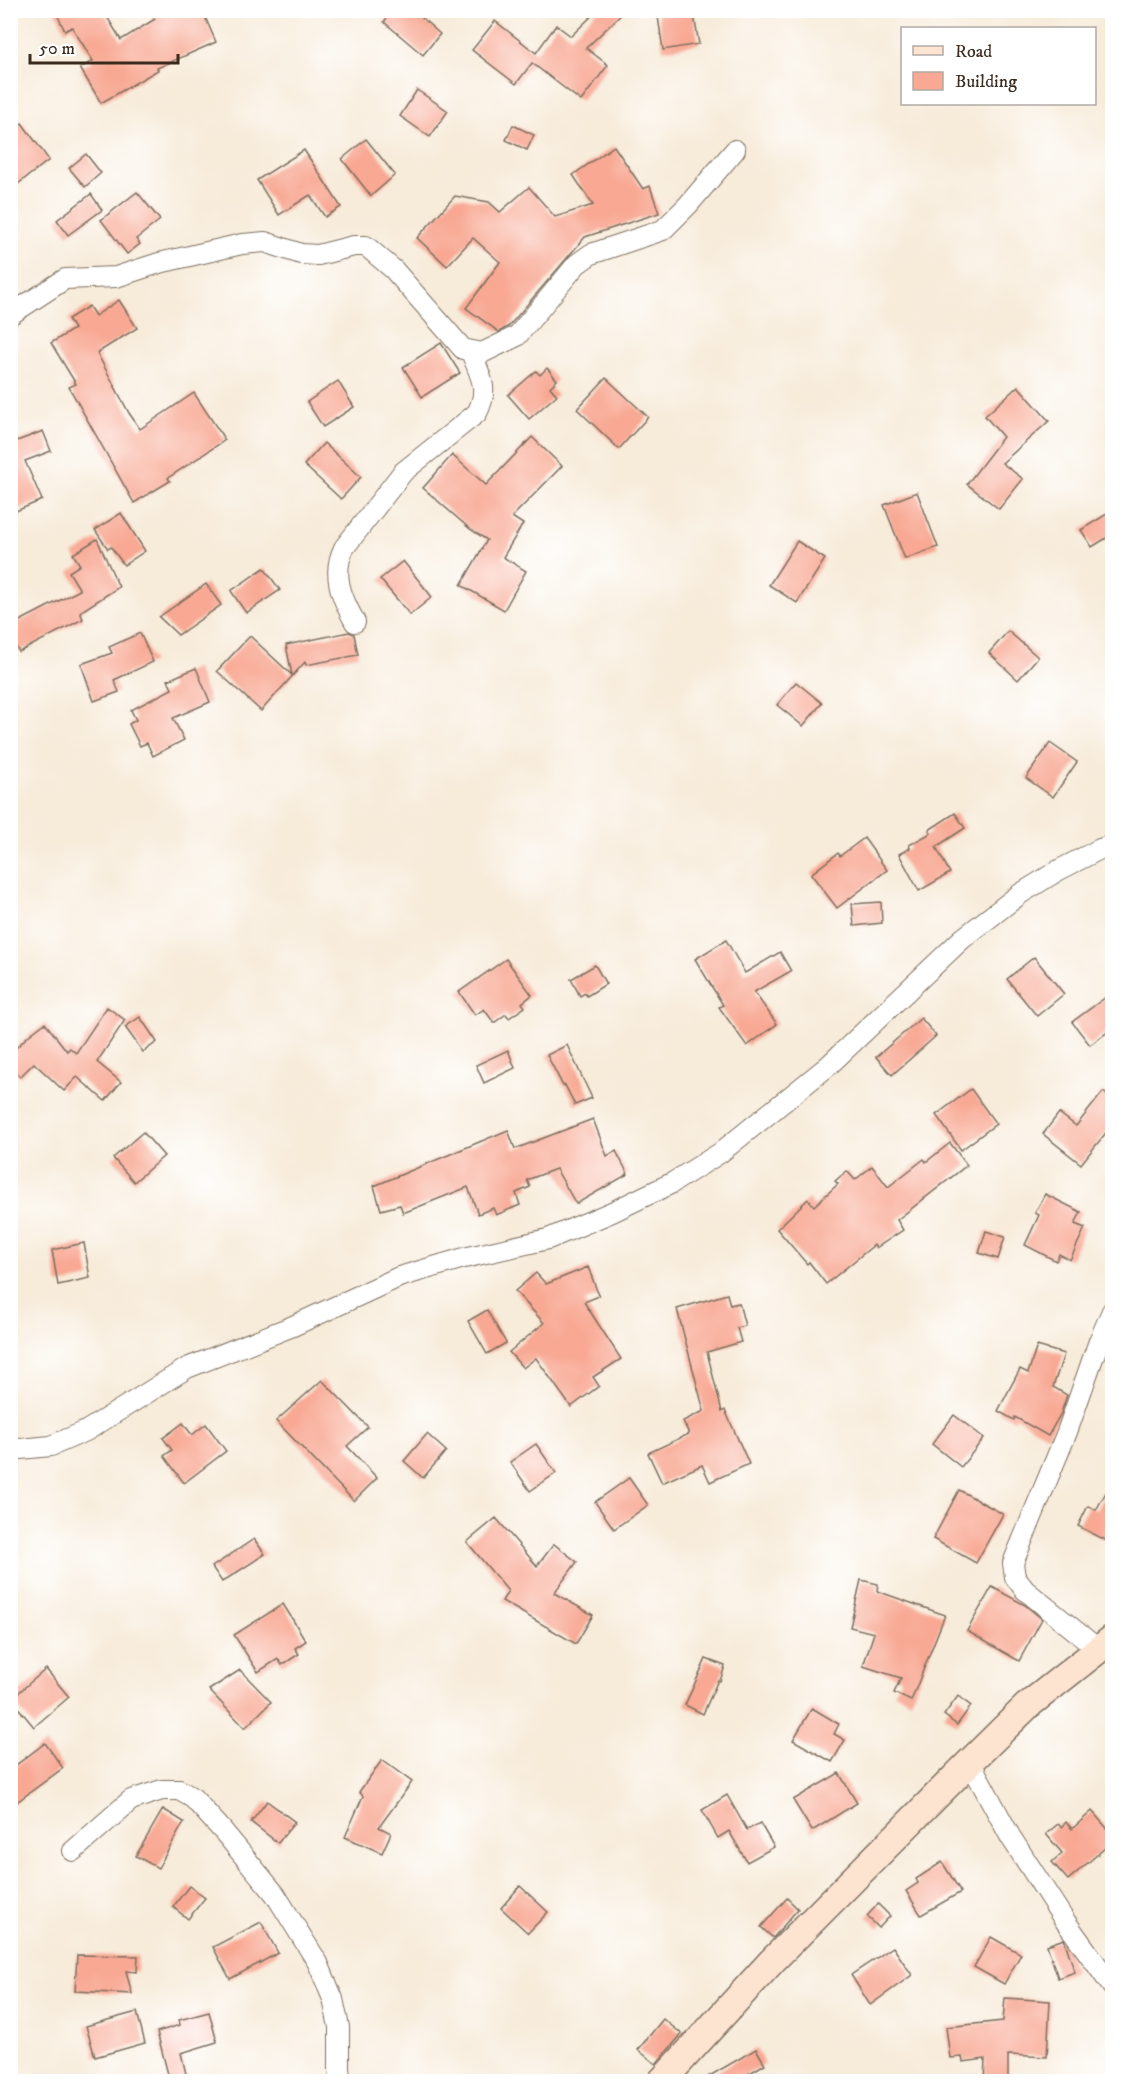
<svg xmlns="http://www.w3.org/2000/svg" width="1123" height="2092" font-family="'IM FELL DW Pica',serif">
<rect width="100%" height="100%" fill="#fff"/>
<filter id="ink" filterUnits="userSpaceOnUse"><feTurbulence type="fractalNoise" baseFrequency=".0167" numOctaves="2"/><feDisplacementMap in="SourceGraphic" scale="12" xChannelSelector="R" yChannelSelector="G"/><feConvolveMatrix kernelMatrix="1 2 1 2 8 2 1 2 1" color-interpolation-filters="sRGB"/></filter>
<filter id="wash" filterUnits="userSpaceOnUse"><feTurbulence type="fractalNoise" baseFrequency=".008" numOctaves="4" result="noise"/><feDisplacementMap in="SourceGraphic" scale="24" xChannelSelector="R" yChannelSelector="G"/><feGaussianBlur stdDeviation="1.35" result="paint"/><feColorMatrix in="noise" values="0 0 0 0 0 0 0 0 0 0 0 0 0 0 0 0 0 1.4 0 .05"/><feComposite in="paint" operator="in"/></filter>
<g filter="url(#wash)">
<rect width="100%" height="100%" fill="#f7ebd9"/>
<g id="blocks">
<g fill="#f8a893">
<path d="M55,10H103L121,40L155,19L147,10H202L216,42L157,68L158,70L101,103L80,68L93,61L72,27L65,31Z"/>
<path d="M393,10H413L440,34L423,55L384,22Z"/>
<path d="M598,10H626L586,48L608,65L581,101L532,63L516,84L472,50L495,21L536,53L556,25L571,36Z"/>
<path d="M657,10H693L699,44L663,50Z"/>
<path d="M417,90L448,111L430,137L400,116Z"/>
<path d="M22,123L49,160L10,190V132Z"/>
<path d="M513,125L534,135L527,150L506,140Z"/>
<path d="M366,139L395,175L371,196L342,159Z"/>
<path d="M614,146L643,189L650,186L659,213L585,237L509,326L499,332L466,308L500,262L473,238L447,266L417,238L455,196L489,202L500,212L529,187L555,217L593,205L573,175Z"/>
<path d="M304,150L341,207L325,217L310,195L279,215L257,180Z"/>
<path d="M86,154L101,173L85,187L69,168Z"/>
<path d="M137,192L160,220L136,239L140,244L127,254L101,220Z"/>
<path d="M91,194L102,210L68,235L57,220Z"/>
<path d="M119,300L137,328L97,353L129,413L140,429L194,393L225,440L168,478L170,481L134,503L69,387L76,384L51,343L74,329L68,319L89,306L95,316Z"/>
<path d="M441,343L460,373L422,397L403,367Z"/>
<path d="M547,368L557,380L550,387L557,395L529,419L508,395L536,371L540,375Z"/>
<path d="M606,378L648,417L619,449L577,409Z"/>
<path d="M338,381L354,407L323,427L307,402Z"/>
<path d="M1018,386L1049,421L1002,463L1023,479L999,509L967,484L1003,437L985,416Z"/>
<path d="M10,426L17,441L43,431L51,451L25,461L42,500L16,511L10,498Z"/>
<path d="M532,437L562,466L512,517L523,524L503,557L526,571L504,610L461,585L487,540L470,529L423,488L452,455L486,485Z"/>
<path d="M324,443L361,477L341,499L304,465Z"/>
<path d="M917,492L938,547L905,559L884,505Z"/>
<path d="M1113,510V534L1092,547L1081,530Z"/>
<path d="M121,513L145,551L124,565L111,547L108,549L95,530Z"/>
<path d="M97,539L119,587L80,612L83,619L19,652L10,636V626L80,590L69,572L80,565L73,554Z"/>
<path d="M797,541L825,559L797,603L769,585Z"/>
<path d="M403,561L432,597L410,615L380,579Z"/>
<path d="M264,568L280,590L246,613L231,591Z"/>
<path d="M206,584L221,605L178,635L159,617Z"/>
<path d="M1008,631L1038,657L1018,680L989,653Z"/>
<path d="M349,632L354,634L358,655L306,665L305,662L261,711L217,671L250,636L292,675L286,645Z"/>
<path d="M140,633L153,662L114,680L119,692L94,701L81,664L112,653L109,647Z"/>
<path d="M196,668L210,702L173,718L184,740L153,756L147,743L140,746L129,724L136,720L131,710L172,689L168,680Z"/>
<path d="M796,682L822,703L803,726L777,705Z"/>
<path d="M1050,743L1077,762L1053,797L1026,778Z"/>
<path d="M955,813L965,828L936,847L950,873L919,891L899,854L910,848L909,845L931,833L929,830Z"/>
<path d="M864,838L887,870L837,908L811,874L838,853L840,856Z"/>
<path d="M881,902L882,923L854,926L852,904Z"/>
<path d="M726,940L745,973L780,952L791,971L754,992L777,1024L747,1046L719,1007L723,1005L695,959Z"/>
<path d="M1034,957L1064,994L1037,1016L1007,979Z"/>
<path d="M506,959L532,995L522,1003L525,1007L509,1018L506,1014L494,1023L484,1009L475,1015L459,992Z"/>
<path d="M595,965L606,984L587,996L585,993L580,996L571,979Z"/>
<path d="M1113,992V1028L1090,1045L1072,1022Z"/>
<path d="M107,1007L125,1020L97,1062L121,1082L105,1101L77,1077L64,1091L34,1063L20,1077L10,1066V1054L28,1036L45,1023L67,1051L70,1048L76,1053Z"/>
<path d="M140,1017L157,1042L143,1052L125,1027Z"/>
<path d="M921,1018L936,1036L892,1075L876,1057Z"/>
<path d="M567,1045L592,1098L575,1105L565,1085L563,1086L547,1055Z"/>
<path d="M508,1050L515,1068L484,1083L476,1065Z"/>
<path d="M971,1089L996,1124L961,1150L936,1115Z"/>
<path d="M1103,1092L1113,1099V1124L1081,1164L1043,1134L1059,1113L1076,1126Z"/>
<path d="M593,1119L607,1156L616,1151L628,1174L576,1204L556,1169L527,1180L530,1187L516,1193L520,1205L496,1215L493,1208L478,1214L468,1187L403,1213L400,1205L381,1210L374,1186L508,1130L515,1149Z"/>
<path d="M143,1132L164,1156L134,1182L113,1158Z"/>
<path d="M950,1143L967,1165L897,1220L903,1230L876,1248L874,1245L826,1284L809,1262L807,1264L777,1229L808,1199L814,1206L838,1184L835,1181L847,1171L855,1180L872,1166L888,1187L924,1159L926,1162Z"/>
<path d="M1045,1194L1081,1212L1075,1224L1085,1228L1070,1260L1059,1254L1056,1261L1025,1245L1039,1215L1035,1213Z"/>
<path d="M986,1231L1005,1237L998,1259L979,1253Z"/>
<path d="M84,1243L90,1278L58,1285L52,1250Z"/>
<path d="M588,1267L599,1296L584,1302L621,1359L593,1377L599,1386L571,1407L536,1358L523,1368L509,1352L544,1323L515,1291L536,1273L546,1284Z"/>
<path d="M727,1294L730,1305L739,1303L745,1326L737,1328L741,1342L707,1352L722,1412L725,1410L749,1464L710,1482L702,1465L662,1483L648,1453L689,1434L683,1421L704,1411L677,1309Z"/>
<path d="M487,1310L506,1343L487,1354L468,1321Z"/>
<path d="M1037,1346L1064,1354L1053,1387L1067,1395L1061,1413L1048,1436L1015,1417L1014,1420L998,1411L1020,1369L1028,1373Z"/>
<path d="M322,1380L368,1427L347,1446L377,1478L354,1501L276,1421Z"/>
<path d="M954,1415L984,1438L961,1467L932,1444Z"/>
<path d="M183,1423L192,1435L206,1424L226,1451L184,1483L164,1456L172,1450L163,1438Z"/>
<path d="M427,1434L446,1451L423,1478L404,1461Z"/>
<path d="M536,1444L556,1473L530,1491L510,1462Z"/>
<path d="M629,1478L648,1505L614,1529L595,1502Z"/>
<path d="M1113,1480V1544L1078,1526L1088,1506L1096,1510Z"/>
<path d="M959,1490L1003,1514L976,1563L933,1539Z"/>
<path d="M496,1518L537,1566L554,1544L577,1562L554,1593L593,1615L576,1644L502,1601L508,1591L467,1542Z"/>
<path d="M254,1539L265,1554L222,1582L212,1567Z"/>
<path d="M861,1580L878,1584L877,1591L945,1615L911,1701L894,1693L901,1678L863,1666L874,1633L850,1627Z"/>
<path d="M992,1587L1025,1605L1042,1619L1019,1661L967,1631Z"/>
<path d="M283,1604L306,1641L295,1648L299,1654L282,1665L278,1659L258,1672L234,1635Z"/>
<path d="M706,1659L725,1666L720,1681L718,1680L703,1714L685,1705Z"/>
<path d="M46,1669L69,1697L34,1727L11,1699Z"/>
<path d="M240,1670L271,1702L245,1728L209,1690Z"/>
<path d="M958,1696L971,1706L957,1725L944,1715Z"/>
<path d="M812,1708L839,1724L834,1734L845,1740L832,1762L793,1740Z"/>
<path d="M45,1743L63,1768L10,1807L11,1769Z"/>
<path d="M382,1760L412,1782L379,1827L391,1833L382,1853L345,1837L363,1796L359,1792Z"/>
<path d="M839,1773L857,1803L812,1831L793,1800Z"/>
<path d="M727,1795L747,1830L760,1823L774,1847L747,1862L729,1831L718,1838L702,1810Z"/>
<path d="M267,1801L295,1822L278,1843L251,1822Z"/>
<path d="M163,1809L184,1822L158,1868L136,1856Z"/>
<path d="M1092,1811L1113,1835V1841L1068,1880L1052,1862L1062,1853L1046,1834L1058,1824L1061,1827L1066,1822L1072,1829Z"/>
<path d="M942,1862L961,1892L921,1915L906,1891L918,1883L916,1879Z"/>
<path d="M189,1886L205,1898L188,1919L173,1907Z"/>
<path d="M520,1886L548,1912L528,1933L501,1908Z"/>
<path d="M787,1898L798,1909L773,1938L761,1927Z"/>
<path d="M878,1904L890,1916L879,1928L867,1916Z"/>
<path d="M261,1922L278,1953L230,1979L213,1947Z"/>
<path d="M991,1937L1021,1954L1004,1984L974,1967Z"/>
<path d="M1064,1939L1075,1972L1058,1978L1047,1945Z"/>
<path d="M893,1947L912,1975L870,2005L851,1975Z"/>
<path d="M77,1955L138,1956L137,1972L126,1971L132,1994L75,1991Z"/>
<path d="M1005,1998L1050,2001L1047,2057L1008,2055V2082H984L985,2059L963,2062L962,2057L950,2058L946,2027L1003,2021Z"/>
<path d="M137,2012L145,2043L95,2057L86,2026Z"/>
<path d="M209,2012L217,2042L181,2053L188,2082H170L157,2032L180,2025L179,2020Z"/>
<path d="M663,2019L682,2034L656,2064L638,2050Z"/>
<path d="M756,2049L765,2064L735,2082H699Z"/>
</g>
</g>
</g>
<g filter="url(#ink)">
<use href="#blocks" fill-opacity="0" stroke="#7d6e5f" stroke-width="1.5"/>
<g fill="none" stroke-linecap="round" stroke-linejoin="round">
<defs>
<g id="minor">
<path d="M10,315L65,279L116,277L159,263L242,244L265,242L301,254L318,255L354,246H366L394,270L463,349L482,353L517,336L577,264L591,254L663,230L688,205L735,150"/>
<path d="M355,622C342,599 331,574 344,548L403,472L477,413C490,388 480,376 471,352"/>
<path d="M10,1450L51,1446L86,1431L187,1368L293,1326L399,1277L464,1258L548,1239L612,1212L672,1183L720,1153L828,1066L962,939L1020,894L1059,870L1100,849L1112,845"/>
<path d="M1098,1649L1025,1590L1015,1577L1013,1563L1067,1432L1099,1341L1112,1311"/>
<path d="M970,1762L1010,1836L1063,1918L1112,1986"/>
<path d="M73,1851L131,1800L162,1790H179L193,1798L223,1831L275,1894L318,1963L333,1999L339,2027V2069L341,2082"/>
</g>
<path id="secondary" d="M661,2082L772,1961L970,1762L1027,1706L1112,1639"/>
</defs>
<use href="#minor" stroke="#7d6e5f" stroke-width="22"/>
<use href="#secondary" stroke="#7d6e5f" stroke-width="30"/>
<use href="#minor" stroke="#fff" stroke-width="20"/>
<use href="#secondary" stroke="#fde4d1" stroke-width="27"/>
</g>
</g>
<rect width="1123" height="2092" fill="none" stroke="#fff" stroke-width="36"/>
<rect x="901" y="27" width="195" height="78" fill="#ffffff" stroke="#b1aaa5" stroke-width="1.5"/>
<rect x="913" y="46" width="30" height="9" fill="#fde4d1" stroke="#b1aaa5" stroke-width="1.5"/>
<text x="955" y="57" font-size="18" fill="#3b2a1e">Road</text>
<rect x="913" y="72" width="30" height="18" fill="#f8a893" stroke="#b1aaa5" stroke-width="1.5"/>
<text x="955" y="87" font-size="18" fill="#3b2a1e">Building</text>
<path d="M30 54v9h148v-9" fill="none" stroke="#3b2a1e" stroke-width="3"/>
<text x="39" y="54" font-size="18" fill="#3b2a1e" stroke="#ffffff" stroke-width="4.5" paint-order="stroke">50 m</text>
</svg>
